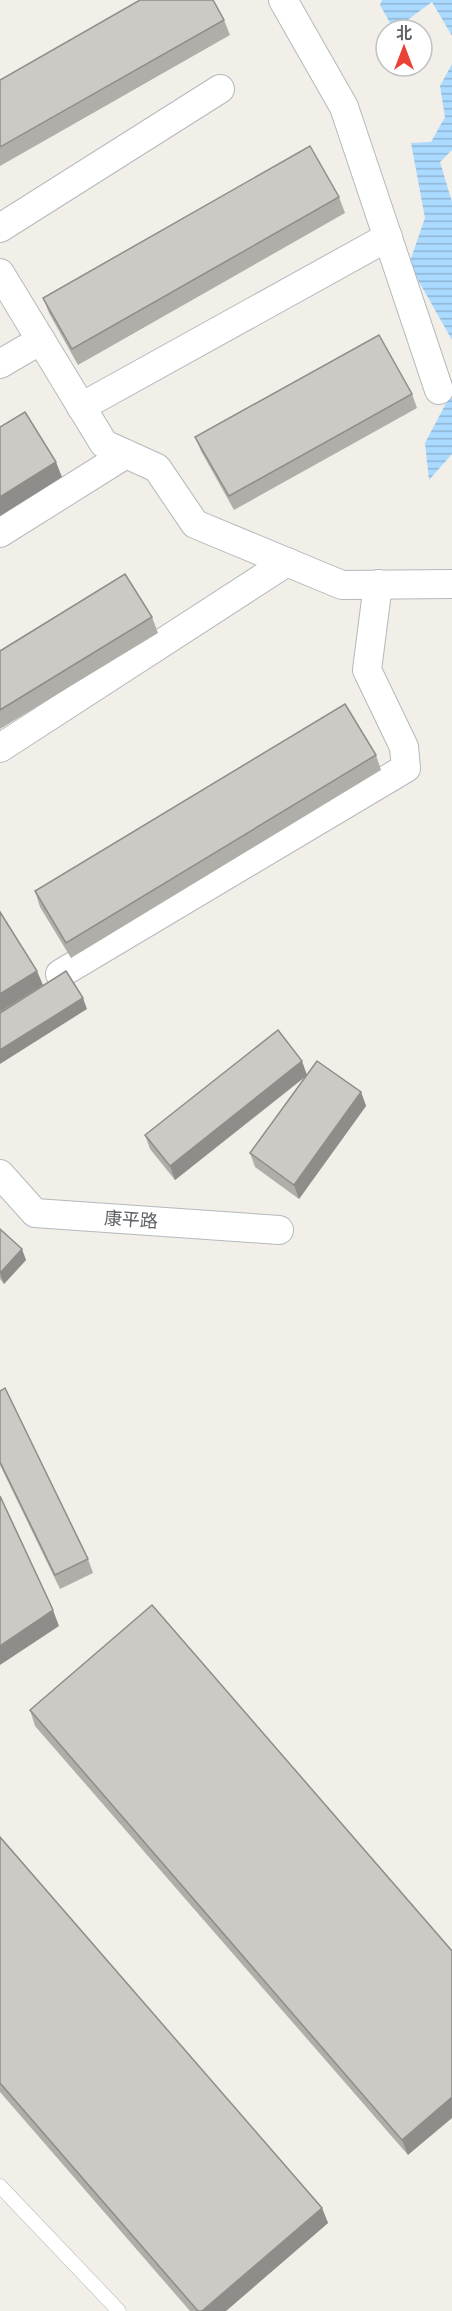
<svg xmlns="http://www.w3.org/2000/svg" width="452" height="2311" font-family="'Space Grotesk','Noto Sans SC',sans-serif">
<defs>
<pattern id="water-rules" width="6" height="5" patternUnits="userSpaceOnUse" patternTransform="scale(1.5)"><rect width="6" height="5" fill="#aadaff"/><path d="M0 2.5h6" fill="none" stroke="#8eb4d2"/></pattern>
</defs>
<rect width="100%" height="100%" fill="#f1efe8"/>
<g fill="url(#water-rules)">
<path d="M382,0H452V36L432,2L394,30L380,5Z"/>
<path d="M452,64V150L440,162L452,202V340L409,264L425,218L411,143L431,142L445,117L440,86Z"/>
<path d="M452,392V454L429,480L425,443Z"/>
</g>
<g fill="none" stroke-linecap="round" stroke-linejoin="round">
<defs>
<path id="lane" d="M0,2186L119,2311"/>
<g id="street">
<path d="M283,0L344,107L439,390"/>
<path d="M0,228L220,89"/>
<path d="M0,273L104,444L157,468L195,524L342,585L452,584"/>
<path d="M0,364L41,340"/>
<path d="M81,407L388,237"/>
<path d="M0,533L126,454"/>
<path d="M0,748L287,562"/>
<path d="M60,974L406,768L404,747L367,670L378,584"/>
<path d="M0,1174L35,1213L279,1230"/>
</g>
</defs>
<use href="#lane" stroke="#b5b8bc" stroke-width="15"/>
<use href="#street" stroke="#b5b8bc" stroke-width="30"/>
<use href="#lane" stroke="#fff" stroke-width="14"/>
<use href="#street" stroke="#fff" stroke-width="28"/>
</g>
<g fill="#afaea9">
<path d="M224,20L230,35L0,166V80Z"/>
<path d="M339,197L345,213L78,365L49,313L43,298Z"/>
<path d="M412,394L417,408L234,510L201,451L195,437Z"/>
<path d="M152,617L158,633L0,729V651Z"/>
<path d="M376,755L381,770L71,958L40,907L35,891Z"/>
<path d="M307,1074L361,1092L366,1106L299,1199L255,1167L250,1153L304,1078L175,1180L150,1149L145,1135Z"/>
<path d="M0,1229L26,1260L4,1284L0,1279Z"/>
<path d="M0,1391L88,1559L93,1573L60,1589L0,1465Z"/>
<path d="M30,1710L452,1951L408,2155L35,1726Z"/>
<path d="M0,1837L322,2208L328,2223L226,2311H190L0,2092Z"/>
</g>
<g fill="#8f8d8a">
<path d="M56,462L62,477L0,516V497Z"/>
<path d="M37,971L43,985L0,1012V994Z"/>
<path d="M83,998L87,1009L0,1064V1050Z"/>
<path d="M302,1061L307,1075L175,1180L170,1166Z"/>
<path d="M361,1092L366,1106L299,1199L294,1185Z"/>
<path d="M22,1249L26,1260L4,1284L0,1273Z"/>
<path d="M53,1610L59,1626L0,1665V1646Z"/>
<path d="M452,2097V2118L408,2155L402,2140Z"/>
<path d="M322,2208L328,2223L226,2311H202Z"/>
</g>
<g fill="#cccac5" stroke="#8f8d8a" stroke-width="1.5">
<path d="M140,0H213L224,20L0,147V80Z"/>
<path d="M310,146L339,197L72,349L43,298Z"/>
<path d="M379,335L412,394L229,496L195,437Z"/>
<path d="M25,412L56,462L0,497V427Z"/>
<path d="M125,574L152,617L0,710V651Z"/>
<path d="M345,704L376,755L66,943L35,891Z"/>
<path d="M0,912L37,971L0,994Z"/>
<path d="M66,971L83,998L0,1050V1013Z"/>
<path d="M278,1030L302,1061L170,1166L145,1135Z"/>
<path d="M317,1061L361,1092L294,1185L250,1153Z"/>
<path d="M0,1229L22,1249L0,1273Z"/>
<path d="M5,1388L88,1559L55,1575L0,1462V1391Z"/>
<path d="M0,1496L53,1610L0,1646Z"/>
<path d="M152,1605L452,1951V2097L402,2140L30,1710Z"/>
<path d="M0,1837L322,2208L202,2311H198L0,2083Z"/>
</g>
<g text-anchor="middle" stroke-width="4.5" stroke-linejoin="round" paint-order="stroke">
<g font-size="18" fill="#5f6368" stroke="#fff">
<text transform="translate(131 1220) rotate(4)" y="6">康平路</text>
</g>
</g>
<g transform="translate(404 48)"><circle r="28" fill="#ffffff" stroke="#bfc1c3" stroke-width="1.5"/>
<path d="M0-4.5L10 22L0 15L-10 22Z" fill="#ea4335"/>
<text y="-9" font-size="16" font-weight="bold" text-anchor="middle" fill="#5f6368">北</text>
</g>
</svg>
